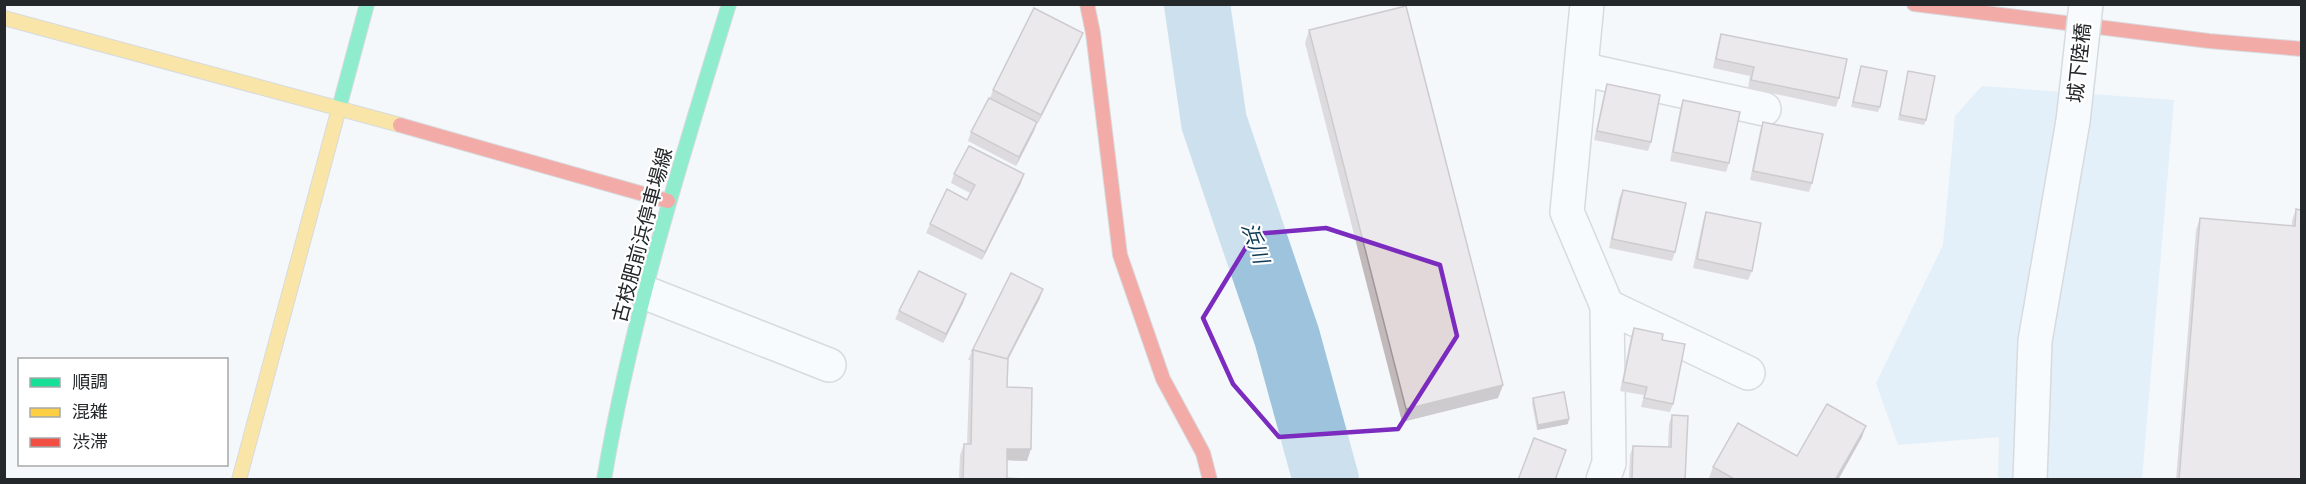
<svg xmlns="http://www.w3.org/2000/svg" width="2306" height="484" font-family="'Exo 2','Noto Sans JP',sans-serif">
<rect width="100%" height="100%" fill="#f4f8fb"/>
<path fill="#cee6f6" d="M1982,86L2174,100L2142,479H1998L1999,437L1898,445L1876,383L1943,245L1955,116Z"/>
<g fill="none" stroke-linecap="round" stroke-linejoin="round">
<path stroke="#9dc4dc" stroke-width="66" d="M1197,4L1214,122L1287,337L1326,480"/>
<defs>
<g id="street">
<path d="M1587,4L1567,212L1607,306"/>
<path d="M1581,69L1764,109"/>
<path d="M646,293L829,365"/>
<path d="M1603,480L1609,463L1607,306L1748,373"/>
<path d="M2030,480L2035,341L2073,121"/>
</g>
<g id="fast">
<path d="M338,112L367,4"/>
<path d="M604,480C631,318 681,161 729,4"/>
</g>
<g id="slow">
<path d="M4,18L400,125"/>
<path d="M239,480L338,112"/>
</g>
<g id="jam">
<path d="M1087,4L1093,33L1120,255L1163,379L1203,453L1210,480"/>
<path d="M1914,4L2209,41L2302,49"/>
<path d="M400,125L668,201"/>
</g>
</defs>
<use href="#street" stroke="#b5b8bb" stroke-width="36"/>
<use href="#fast" stroke="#b5b8bb" stroke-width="16"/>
<use href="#slow" stroke="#b5b8bb" stroke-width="16"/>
<use href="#jam" stroke="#b5b8bb" stroke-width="16"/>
<use href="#street" stroke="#fdfefe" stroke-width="33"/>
<use href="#fast" stroke="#16e098" stroke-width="14"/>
<use href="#slow" stroke="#ffcf43" stroke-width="14"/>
<use href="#jam" stroke="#f24e42" stroke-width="14"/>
<defs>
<path id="street-bridge" d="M2073,121L2086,4"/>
</defs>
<use href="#street-bridge" stroke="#b5b8bb" stroke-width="36" stroke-linecap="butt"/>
<use href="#street-bridge" stroke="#fdfefe" stroke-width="33"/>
</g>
<g fill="#c2b9bb">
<path d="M1309,30L1503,385L1498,398L1402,422L1305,43Z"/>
<path d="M1721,34L1839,98L1836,107L1748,88L1750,76L1713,68L1718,43Z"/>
<path d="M1080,41L1038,123H1037L1034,131L1016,166L968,141L971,132L990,98L993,90Z"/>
<path d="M1861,66L1880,107L1878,112L1851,107Z"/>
<path d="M1908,71L1926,120L1924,125L1898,120Z"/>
<path d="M1607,84L1651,142L1648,151L1594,140L1604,93Z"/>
<path d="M1683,100L1729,163L1726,172L1670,161L1680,109Z"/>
<path d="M1763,122L1812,183L1809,192L1750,180L1760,131Z"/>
<path d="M954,174L1021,183L982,260L926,233L930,224L967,200L970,193L951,183Z"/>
<path d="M1623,190L1675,252L1672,261L1609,248L1619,199Z"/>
<path d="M2296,209L2301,480H2176L2196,230L2200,218L2292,226V221Z"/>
<path d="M1706,212L1752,271L1748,280L1693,268L1703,221Z"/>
<path d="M966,294L963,303L943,343L895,319L899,311Z"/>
<path d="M1040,298L1008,360L1007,387L1027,461L1007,460V478L1041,480H959L960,455L964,444H967L970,360H968L972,351Z"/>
<path d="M1634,328L1662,340L1673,404L1670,412L1641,407L1644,395L1620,391L1631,336Z"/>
<path d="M1533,398L1568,424L1537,430L1532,403Z"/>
<path d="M1672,415L1685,480H1629L1630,455L1633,446L1668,447L1669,424Z"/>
<path d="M1862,437L1838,480H1712L1709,478L1713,467L1797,456Z"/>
</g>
<g fill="#9e9698">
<path d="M1083,33L1080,41L1038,123L1041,115Z"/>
<path d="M1037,122L1034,131L1016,166L1019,157Z"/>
<path d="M1024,174L1021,183L982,260L985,252Z"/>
<path d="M1043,289L1040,298L1003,368L1007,359Z"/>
<path d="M966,294L963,303L943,343L946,334Z"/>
<path d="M1503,385L1498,398L1402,422L1406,409Z"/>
<path d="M1569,419L1568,424L1537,430L1538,425Z"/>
<path d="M1866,426L1862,437L1838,480H1835Z"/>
<path d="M1007,449H1031L1027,461L1003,460Z"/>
</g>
<g fill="#e2d7d9" stroke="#9e9698" stroke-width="1.5">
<path d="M1406,6L1503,385L1406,409L1309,30Z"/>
<path d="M1034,8L1083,33L1041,115L993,90Z"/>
<path d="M1721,34L1847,59L1839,98L1751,80L1754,67L1716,59Z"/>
<path d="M1861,66L1887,71L1880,107L1853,102Z"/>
<path d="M1908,71L1935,76L1926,120L1900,115Z"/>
<path d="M1607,84L1660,95L1651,142L1597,131Z"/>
<path d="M989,98L1037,122L1019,157L971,132Z"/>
<path d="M1683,100L1740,112L1729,163L1673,152Z"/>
<path d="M1763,122L1823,134L1812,183L1753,171Z"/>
<path d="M969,146L1024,174L985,252L930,224L947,189L967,200L975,185L954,174Z"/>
<path d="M1623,190L1686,203L1675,252L1612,239Z"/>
<path d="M2296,209L2301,210V480H2179L2200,218L2295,226Z"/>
<path d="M1706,212L1761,223L1752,271L1697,259Z"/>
<path d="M919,271L966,294L946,334L899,311Z"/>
<path d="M1011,273L1043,289L1007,359L973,350V351H972Z"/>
<path d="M1634,328L1663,334L1662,340L1685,344L1673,404L1644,398L1647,387L1623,382Z"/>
<path d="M973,350L1008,359L1007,387L1032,388L1031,449H1007V478L1041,480H963L964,444H971Z"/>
<path d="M1564,392L1569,419L1538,425L1533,398Z"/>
<path d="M1827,404L1866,426L1835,480H1736L1713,467L1738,423L1797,456Z"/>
<path d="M1672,415L1688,416L1685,480H1632L1633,446L1671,447Z"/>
<path d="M1534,438L1566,450L1555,480H1518Z"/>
</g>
<path d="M0 0H2306V484H0ZM1326,228L1440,265L1457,336L1398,429L1279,437L1233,384L1203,318L1254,234Z" fill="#f4f8fb" fill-opacity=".55" fill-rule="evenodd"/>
<path fill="none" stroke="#7b2cbf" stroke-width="4.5" stroke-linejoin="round" d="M1326,228L1440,265L1457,336L1398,429L1279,437L1233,384L1203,318L1254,234Z"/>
<g text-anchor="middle" stroke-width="4.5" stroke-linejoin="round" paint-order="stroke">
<g font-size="20" fill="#24282a" stroke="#fff">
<text transform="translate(2079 63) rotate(-84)" y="7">城下陸橋</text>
<text transform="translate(642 235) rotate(-75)" y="7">古枝肥前浜停車場線</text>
</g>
<g font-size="21" font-style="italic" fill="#0e3a52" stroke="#fff">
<text transform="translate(1255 243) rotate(71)" y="7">浜川</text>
</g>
</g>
<rect width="2306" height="484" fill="none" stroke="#24282a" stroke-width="12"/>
<rect x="18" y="358" width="210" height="108" fill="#ffffff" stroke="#a7a9aa" stroke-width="1.5"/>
<rect x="30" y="378" width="30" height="9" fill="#16e098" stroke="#a7a9aa" stroke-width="1.5"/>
<text x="72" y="388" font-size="18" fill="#24282a">順調</text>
<rect x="30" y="408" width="30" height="9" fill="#ffcf43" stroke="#a7a9aa" stroke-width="1.5"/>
<text x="72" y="418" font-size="18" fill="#24282a">混雑</text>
<rect x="30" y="438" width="30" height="9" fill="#f24e42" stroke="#a7a9aa" stroke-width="1.5"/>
<text x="72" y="448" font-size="18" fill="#24282a">渋滞</text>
</svg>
